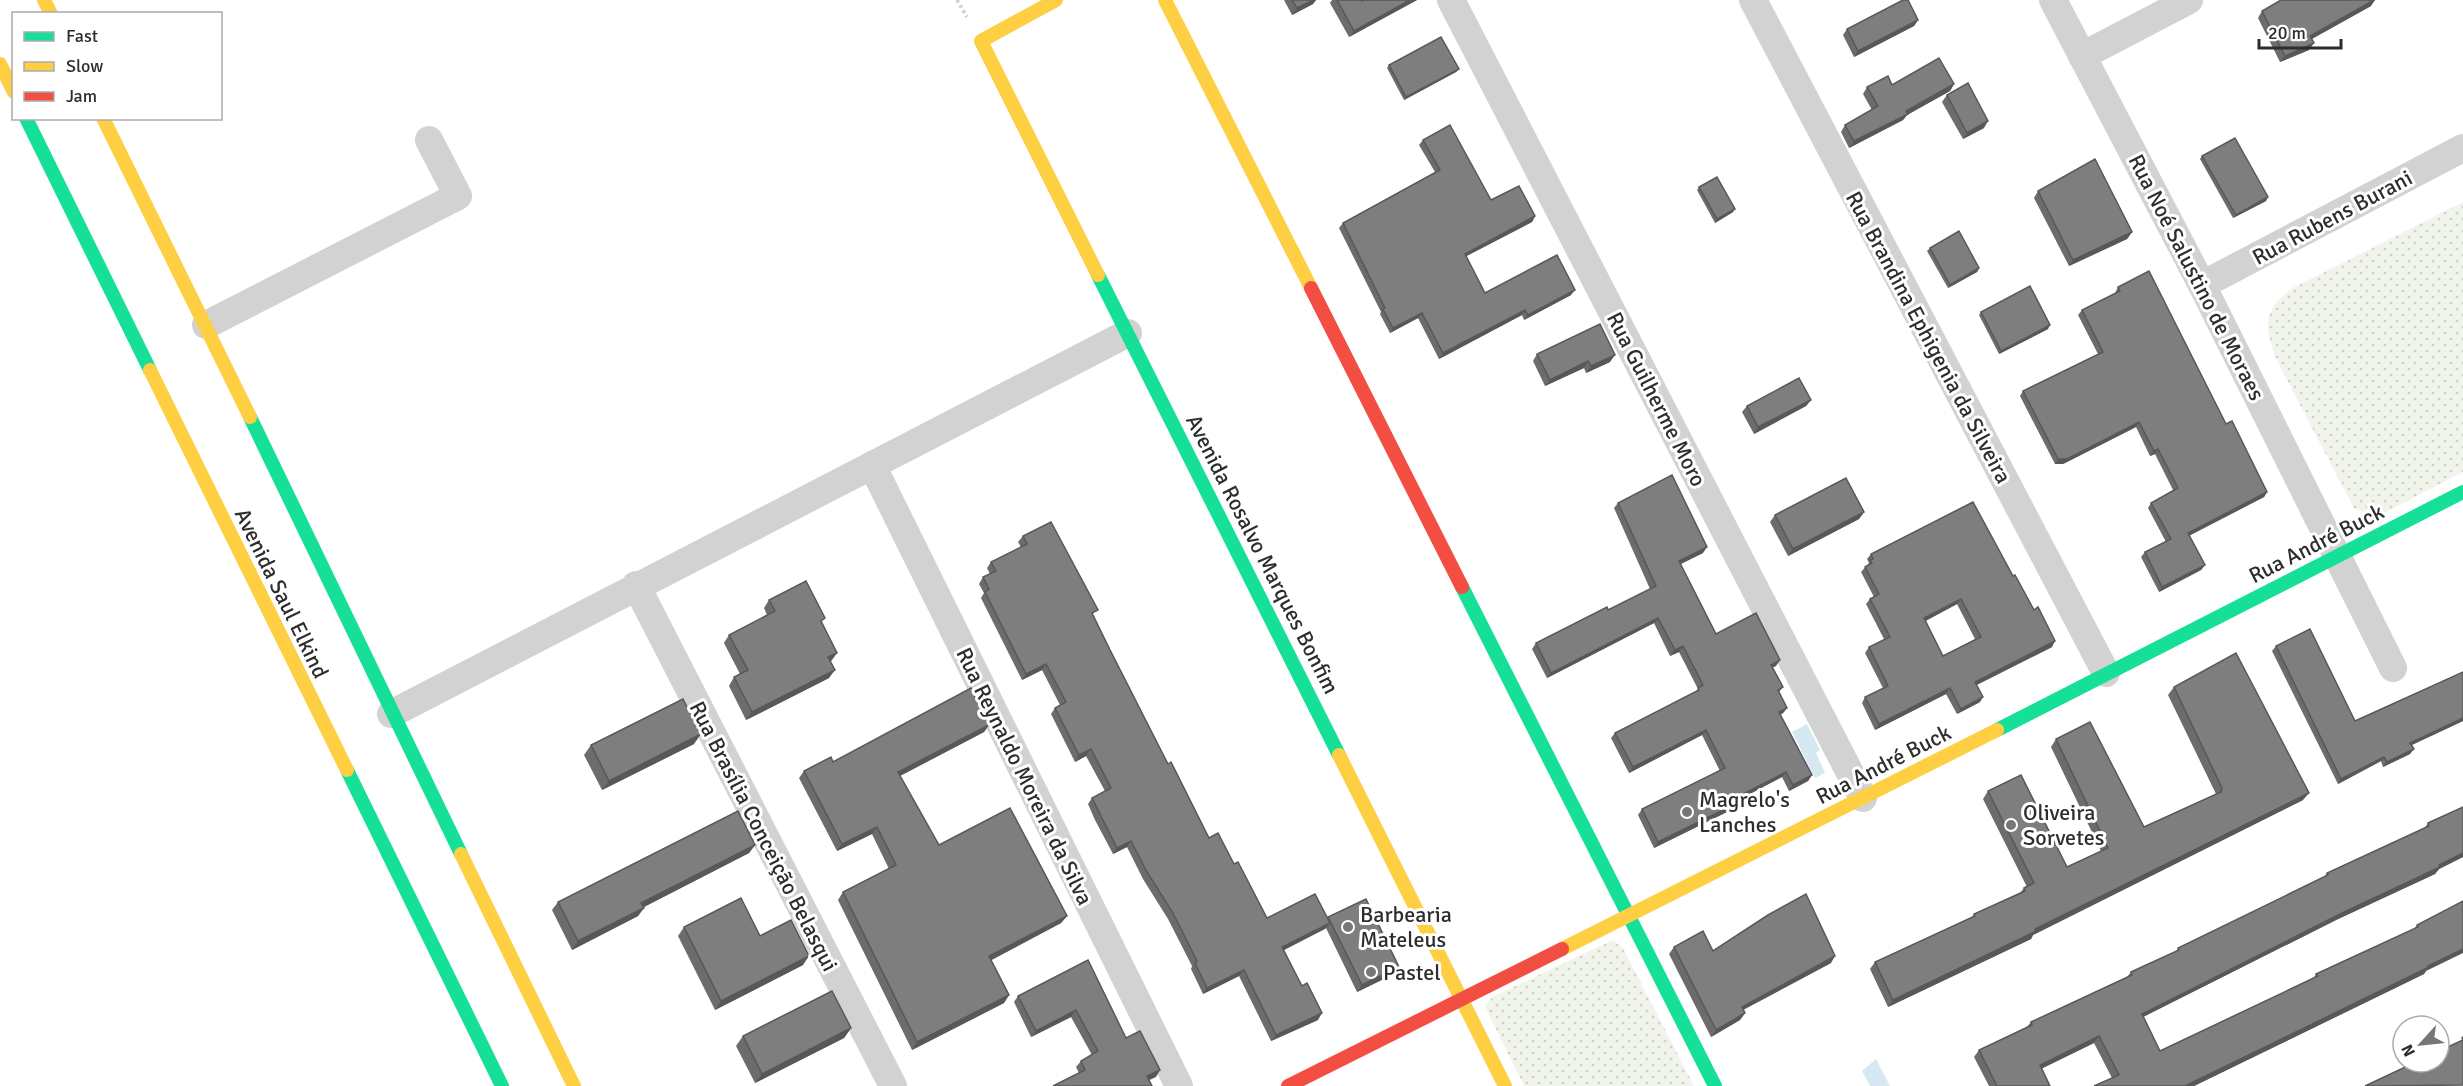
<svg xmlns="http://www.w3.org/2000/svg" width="2463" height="1086" font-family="Signika,sans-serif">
<defs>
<pattern id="grass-dots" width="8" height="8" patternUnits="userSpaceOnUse" patternTransform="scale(1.5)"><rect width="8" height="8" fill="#f0f4ea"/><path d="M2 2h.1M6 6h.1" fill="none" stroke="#ced2c9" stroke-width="1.8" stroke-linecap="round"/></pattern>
</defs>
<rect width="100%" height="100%" fill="#fff"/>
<g fill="url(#grass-dots)">
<path d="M2463,202V472L2376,517L2354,508L2275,357C2264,324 2263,310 2293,288Z"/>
<path d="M1613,940L1623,948L1694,1086H1524L1485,1007L1492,997Z"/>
</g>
<g fill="#d6e9f2">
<path d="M1807,724L1820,750L1816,753L1825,773L1815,778L1792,732Z"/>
<path d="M1876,1059L1890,1086H1870L1862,1071Z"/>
</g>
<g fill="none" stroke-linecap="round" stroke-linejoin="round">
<path stroke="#d2d2d2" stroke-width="4" stroke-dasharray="3 3" stroke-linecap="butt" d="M957,0L967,17"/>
<g stroke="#d2d2d2" stroke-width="28">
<path d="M1451,0L1863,798"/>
<path d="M1753,0L2106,673"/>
<path d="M2053,0L2202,285L2393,668"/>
<path d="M2082,56L2189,0"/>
<path d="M2202,285L2463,148"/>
<path d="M206,325L458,196L429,140"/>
<path d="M872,465L1179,1086"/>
<path d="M636,585L893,1086"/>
<path d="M391,714L1128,333"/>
</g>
<g stroke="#16e098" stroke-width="14">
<path d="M26,118L150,370"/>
<path d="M1098,275L1339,755"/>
<path d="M250,417L461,854"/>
<path d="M1462,587L1715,1086"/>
<path d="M1997,730L2463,492"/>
<path d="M347,770L502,1086"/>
</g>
<g stroke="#ffcf43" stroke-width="14">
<path d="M44,0L51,14"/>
<path d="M1056,0L981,41L1098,275"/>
<path d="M1165,0L1311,288"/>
<path d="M0,64L14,92"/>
<path d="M103,118L250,417"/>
<path d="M150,370L347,770"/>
<path d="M1339,755L1505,1086"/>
<path d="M461,854L574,1086"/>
<path d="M1562,949L1997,730"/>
</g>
<g stroke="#f24e42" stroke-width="14">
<path d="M1311,288L1462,587"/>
<path d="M1288,1086L1562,949"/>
</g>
</g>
<g fill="#6c6c6c" fill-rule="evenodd">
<path d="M1284,0H1316L1313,4L1292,15Z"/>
<path d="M1332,0H1361L1362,1L1417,0L1349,37L1330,3Z"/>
<path d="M2371,6L2312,39L2309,50L2280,62L2258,18L2262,11Z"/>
<path d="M1918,20L1914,26L1854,57L1843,35L1847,29Z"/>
<path d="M1389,65L1459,69L1456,72L1404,100L1387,68Z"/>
<path d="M1954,84L1950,91L1907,115L1903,120L1849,148L1841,132L1845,125L1872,110L1863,94L1867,87L1892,85Z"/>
<path d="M1947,95L1984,128L1963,139L1942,102Z"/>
<path d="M1423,140L1491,200L1535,216L1532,222L1466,256L1485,293L1571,295L1524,320L1522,315L1439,359L1418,318L1390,333L1380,314L1381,312L1339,228L1343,223L1435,172L1419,145Z"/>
<path d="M2202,156L2266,201L2233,218L2200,159Z"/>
<path d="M1699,187L1733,212L1715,223L1697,190Z"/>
<path d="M2038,191L2132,232L2127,239L2069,266L2034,198Z"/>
<path d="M1930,248L1979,268L1977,272L1948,288L1927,251Z"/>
<path d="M2118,287L2226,424L2267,492L2264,497L2189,536L2205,565L2201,570L2159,592L2141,557L2145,552L2166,542L2148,508L2151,503L2173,490L2155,454L2150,456L2136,427L2063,464H2055L2020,396L2023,391L2098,354L2078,315L2082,310L2115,293Z"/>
<path d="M1981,312L2048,329L1999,354L1979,315Z"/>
<path d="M1537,354L1610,362L1586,373L1584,368L1545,386L1533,361Z"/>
<path d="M1811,400L1806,406L1754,434L1742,412L1747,406Z"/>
<path d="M1618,503L1703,553L1680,564L1716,634L1776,666L1773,667L1783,687L1779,692L1787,708L1783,713L1780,715L1812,775L1808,781L1789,791L1782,777L1738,800L1735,808L1654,848L1638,815L1642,809L1720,771L1702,735L1629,773L1611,738L1615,733L1695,692L1698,689L1679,652L1670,656L1654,623L1547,678L1532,649L1536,643L1608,610L1650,589L1614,508Z"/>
<path d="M1864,512L1859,519L1788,556L1770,522L1775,515Z"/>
<path d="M1023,536L1094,617L1168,764L1209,838L1234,864L1267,918H1327L1328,917L1399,967L1394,974L1357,992L1326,928L1284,950L1318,1020L1271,1041L1239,976L1203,994L1191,969L1192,966L1168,919L1143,879L1127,847L1113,854L1095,820L1088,804L1092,798L1105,791L1086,756L1075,762L1051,714L1055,708L1060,705L1042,670L1022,680L981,598L984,593L979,584L983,577L990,574L987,568L991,562L1021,547L1018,542Z"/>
<path d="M1871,554L2013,576L2052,647L1977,685L1980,702L1957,714L1946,694L1875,730L1862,703L1865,697L1883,688L1865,653L1869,647L1884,639L1866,604L1870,599L1874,597L1861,572L1869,563L1867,559ZM1957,604L1975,639L1943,656L1925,621Z"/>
<path d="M769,600L822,623L837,653L831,661L829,678L746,720L729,686L734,677L740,674L724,643L729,635L767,615L764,608Z"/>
<path d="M2276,646L2355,721L2463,672V721L2412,745L2410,754L2383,767L2381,761L2338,784L2272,651Z"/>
<path d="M2174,687L2303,800L2033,935L2031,939L1888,1007L1870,969L1875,962L1972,917L1974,914L2020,893L2024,888L2027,887L1983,799L1988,791L2067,867L2101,851L2051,747L2056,739L2144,827L2216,794L2168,695Z"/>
<path d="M989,725L984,732L900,776L939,845L1067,916L1061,923L991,960L1009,995L1004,1003L912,1050L838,900L843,892L889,869L872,834L837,851L799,778L804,771L833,762Z"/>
<path d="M694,744L602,790L584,755L591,745Z"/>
<path d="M2463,807V857L2439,869L2435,874L2336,920L2143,1017L2160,1051L2313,979L2316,974L2414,929L2417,925L2463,901L2424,974L2194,1086H2094L2112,1078L2094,1043L2042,1068L2050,1086H1989L1974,1057L1979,1050L2026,1028L2031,1022L2127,977L2131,972L2176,952L2178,948L2324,877L2327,873L2424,829L2428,823Z"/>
<path d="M755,845L749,853L644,907L638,916L572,950L552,910L558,902Z"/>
<path d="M684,927L760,936L803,965L715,1010L678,936Z"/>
<path d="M1674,947L1713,951L1831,963L1743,1010L1745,1013L1740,1020L1711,1037L1669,954Z"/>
<path d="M1088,960L1126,1038L1156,1077L1079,1073L1076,1067L1081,1061L1092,1055L1071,1017L1031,1037L1014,1002L1018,996Z"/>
<path d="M851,1028L844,1038L755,1083L736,1046L743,1036Z"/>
</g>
<g fill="#585858">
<path d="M1313,0H1316L1313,4L1292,15L1297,8Z"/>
<path d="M1410,0H1417L1349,37L1354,31Z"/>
<path d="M2374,0H2375L2371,6L2306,42L2310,36Z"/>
<path d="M1918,20L1914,26L1854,57L1858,51Z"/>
<path d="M2314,43L2309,50L2280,62L2285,56Z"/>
<path d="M1459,69L1456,72L1404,100L1406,97Z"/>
<path d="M1954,84L1950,91L1907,115L1903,120L1849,148L1854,141Z"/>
<path d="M1988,121L1984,128L1963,139L1967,133Z"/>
<path d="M2268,197L2266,201L2233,218L2236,215Z"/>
<path d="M1735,209L1733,212L1715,223L1717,219Z"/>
<path d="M1535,216L1532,222L1461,259L1465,254Z"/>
<path d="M2132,232L2127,239L2069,266L2073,260Z"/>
<path d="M1979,268L1977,272L1948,288L1950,285Z"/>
<path d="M1575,290L1571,295L1524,320L1528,315Z"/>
<path d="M1525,310L1522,315L1439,359L1443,353Z"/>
<path d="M1422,313L1418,318L1390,333L1393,328Z"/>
<path d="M2050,325L2048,329L1999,354L2001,351Z"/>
<path d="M1615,355L1610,362L1586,373L1591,366Z"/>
<path d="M1588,361L1584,368L1545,386L1550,380Z"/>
<path d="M1811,400L1806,406L1754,434L1758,427Z"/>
<path d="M2139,422L2136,427L2063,464H2055L2058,459Z"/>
<path d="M2158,449L2155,454L2150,456L2154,451Z"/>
<path d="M2267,492L2264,497L2184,538L2188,533Z"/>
<path d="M1864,512L1859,519L1788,556L1793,549Z"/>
<path d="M1707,547L1703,553L1675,567L1679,561Z"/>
<path d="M2205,565L2201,570L2159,592L2162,587Z"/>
<path d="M1961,599L1957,604L1920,624L1924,618Z"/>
<path d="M1658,618L1654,623L1547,678L1551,673Z"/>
<path d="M2055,641L2052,647L1972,687L1975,682Z"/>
<path d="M1683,646L1679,652L1670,656L1675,650Z"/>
<path d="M837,653L831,661L823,665L828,657Z"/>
<path d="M1780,660L1776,666L1767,670L1771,665Z"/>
<path d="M1046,664L1042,670L1022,680L1026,674Z"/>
<path d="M835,670L829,678L746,720L752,712Z"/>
<path d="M1950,688L1946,694L1875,730L1879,724Z"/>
<path d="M1983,697L1980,702L1957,714L1961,709Z"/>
<path d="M1787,708L1783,713L1775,718L1779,712Z"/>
<path d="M2463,718V721L2407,747L2410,743Z"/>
<path d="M989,725L984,732L892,780L898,772Z"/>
<path d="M1706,730L1702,735L1629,773L1633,767Z"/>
<path d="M701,734L694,744L602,790L609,781Z"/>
<path d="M1091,749L1086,756L1075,762L1079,755Z"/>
<path d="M2414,749L2410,754L2383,767L2387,762Z"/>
<path d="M2384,757L2381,761L2338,784L2341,779Z"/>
<path d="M1786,772L1782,777L1733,803L1737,797Z"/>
<path d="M1812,775L1808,781L1789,791L1793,785Z"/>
<path d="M2309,793L2303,800L2033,935L2031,939L1888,1007L1893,1000Z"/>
<path d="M1739,802L1735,808L1654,848L1658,842Z"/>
<path d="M877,827L872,834L837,851L842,844Z"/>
<path d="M1131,841L1127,847L1113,854L1117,848Z"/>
<path d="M755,845L749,853L636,911L641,903Z"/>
<path d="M2463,853V857L2439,869L2435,874L2336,920L2137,1020L2142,1014Z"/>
<path d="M644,908L638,916L572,950L578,941Z"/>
<path d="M1067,916L1061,923L984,964L989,956Z"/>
<path d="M1330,923L1325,929L1278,953L1282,947Z"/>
<path d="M2463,949V953L2426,971L2424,974L2194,1086H2185Z"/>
<path d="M809,956L803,965L715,1010L721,1001Z"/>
<path d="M1835,956L1831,963L1737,1013L1742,1007Z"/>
<path d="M1399,967L1394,974L1357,992L1362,985Z"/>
<path d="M1244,970L1239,976L1203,994L1207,988Z"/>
<path d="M1009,995L1004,1003L912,1050L917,1042Z"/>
<path d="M1076,1010L1071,1017L1031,1037L1036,1031Z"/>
<path d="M1322,1013L1318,1020L1271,1041L1276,1035Z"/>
<path d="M1745,1013L1740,1020L1711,1037L1716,1030Z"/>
<path d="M851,1028L844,1038L755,1083L762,1074Z"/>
<path d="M2099,1036L2094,1043L2035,1072L2040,1065Z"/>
<path d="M1160,1070L1156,1077L1143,1083L1147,1076Z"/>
</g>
<g fill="#7e7e7e" stroke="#585858" stroke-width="1.5" fill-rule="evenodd">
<path d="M1292,0H1313L1297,8Z"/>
<path d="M1337,0H1361L1362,1L1365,0H1410L1354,31Z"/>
<path d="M1903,0H1908L1918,20L1858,51L1847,29Z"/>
<path d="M2281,0H2374L2310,36L2314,43L2285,56L2262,11Z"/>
<path d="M1441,37L1459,69L1406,97L1389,65Z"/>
<path d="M1939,58L1954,84L1906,111L1908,114L1854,141L1845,125L1878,106L1867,87L1888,76L1892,85Z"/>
<path d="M1968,83L1988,121L1967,133L1947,95Z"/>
<path d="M1450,125L1491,200L1519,186L1535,216L1465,254L1485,293L1557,255L1575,290L1528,315L1525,310L1443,353L1422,313L1393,328L1383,309L1385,308L1343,223L1440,170L1423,140Z"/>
<path d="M2235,138L2268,197L2236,215L2202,156Z"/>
<path d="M2095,159L2132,232L2073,260L2038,191Z"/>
<path d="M1717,177L1735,209L1717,219L1699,187Z"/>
<path d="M1959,231L1979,268L1950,285L1930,248Z"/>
<path d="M2149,271L2226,424L2232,421L2267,492L2188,533L2205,565L2162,587L2145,552L2171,539L2151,503L2178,488L2158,449L2154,451L2139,422L2067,459H2058L2023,391L2103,352L2082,310L2120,291L2118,287Z"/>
<path d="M2030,286L2050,325L2001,351L1981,312Z"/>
<path d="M1600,324L1615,355L1591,366L1588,361L1550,380L1537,354Z"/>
<path d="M1799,378L1811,400L1758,427L1747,406Z"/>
<path d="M1672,475L1707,547L1679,561L1716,634L1756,613L1780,660L1771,665L1783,687L1778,690L1787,708L1779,712L1812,775L1793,785L1786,772L1737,797L1739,802L1658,842L1642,809L1725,768L1706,730L1633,767L1615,733L1699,690L1698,688L1703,685L1683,646L1675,650L1658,618L1551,673L1536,643L1607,607L1608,610L1656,586L1618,503Z"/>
<path d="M1846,478L1864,512L1793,549L1775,515Z"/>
<path d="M1973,502L2013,576L2015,575L2034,610L2038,607L2055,641L1975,682L1983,697L1961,709L1950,688L1879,724L1865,697L1888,686L1869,647L1890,637L1870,599L1879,594L1865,567L1872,563L1870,560L1873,559L1871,554ZM1961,599L1981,637L1943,656L1924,618Z"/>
<path d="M1051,522L1098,610L1092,613L1110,650L1168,764L1171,762L1209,838L1218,833L1234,864L1238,862L1267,918L1315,894L1330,923L1282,947L1302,986L1307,983L1322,1013L1276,1035L1244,970L1207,988L1195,963L1197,961L1173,913L1147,872L1131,841L1117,848L1092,798L1111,788L1091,749L1079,755L1055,708L1066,702L1046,664L1026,674L985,592L989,589L983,577L996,571L991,562L1027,544L1023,536Z"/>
<path d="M806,581L825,618L821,621L837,653L828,657L835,670L752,712L734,677L748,670L729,635L775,611L769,600Z"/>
<path d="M2310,629L2355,721L2463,672V718L2410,743L2414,749L2387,762L2384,757L2341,779L2276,646Z"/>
<path d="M2236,653L2309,793L2035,929L2036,931L1893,1000L1875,962L1975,916L1974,914L2025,891L2024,888L2034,883L1988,791L2021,775L2067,867L2108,848L2056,739L2090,722L2144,827L2221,792L2222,788L2174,687Z"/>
<path d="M971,688L989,725L898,772L939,845L1010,808L1067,916L989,956L1009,995L917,1042L843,892L896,865L877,827L842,844L804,771L831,757L833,762Z"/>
<path d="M683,699L701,734L609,781L591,745Z"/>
<path d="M2463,807V853L2439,865L2440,867L2340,914L2142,1014L2160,1051L2318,976L2316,974L2418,927L2417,925L2463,901V949L2428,966L2429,967L2185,1086H2094L2119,1075L2099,1036L2040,1065L2050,1086H1997L1979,1050L2032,1025L2031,1022L2132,975L2131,972L2179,950L2178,948L2328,875L2327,873L2429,826L2428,823Z"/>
<path d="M738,811L755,845L641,903L644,908L578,941L558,902Z"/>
<path d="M1806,894L1835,956L1742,1007L1745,1013L1716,1030L1674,947L1703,931L1713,951L1768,915Z"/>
<path d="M741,898L760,936L791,920L809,956L721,1001L684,927Z"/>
<path d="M1366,899L1399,967L1362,985L1328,917Z"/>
<path d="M1088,960L1126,1038L1140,1031L1160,1070L1147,1076L1152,1086H1053L1085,1070L1081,1061L1098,1051L1076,1010L1036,1031L1018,996Z"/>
<path d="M832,991L851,1028L762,1074L743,1036Z"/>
<path d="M2463,1037V1085L2365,1086L2416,1062H2439V1051L2463,1040L2462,1038Z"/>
</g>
<g fill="#767676" stroke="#fff" stroke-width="2">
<circle cx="1687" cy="812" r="6"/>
<circle cx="2011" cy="825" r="6"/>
<circle cx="1348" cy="927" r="6"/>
<circle cx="1371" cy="972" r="6"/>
</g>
<g text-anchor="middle" stroke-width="6" stroke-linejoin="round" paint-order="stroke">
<g font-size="22" fill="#2d2d2d" stroke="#fff">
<text transform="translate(2332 217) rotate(-28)" y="8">Rua Rubens Burani</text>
<text transform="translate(2197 277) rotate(63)" y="8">Rua Noé Salustino de Moraes</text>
<text transform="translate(1929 337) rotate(62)" y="8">Rua Brandina Ephigenia da Silveira</text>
<text transform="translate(1657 399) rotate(63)" y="8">Rua Guilherme Moro</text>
<text transform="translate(2316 543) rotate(-27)" y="8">Rua André Buck</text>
<text transform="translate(1263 554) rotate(63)" y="8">Avenida Rosalvo Marques Bonfim</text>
<text transform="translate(282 593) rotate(64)" y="8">Avenida Saul Elkind</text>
<text transform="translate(1883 764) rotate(-27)" y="8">Rua André Buck</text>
<text transform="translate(1025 776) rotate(64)" y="8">Rua Reynaldo Moreira da Silva</text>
<text transform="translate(764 836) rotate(63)" y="8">Rua Brasília Conceição Belasqui</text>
</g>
<g font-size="22" fill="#2d2d2d" stroke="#fff" text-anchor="start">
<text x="1699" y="807">Magrelo's<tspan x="1699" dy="25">Lanches</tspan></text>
<text x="2023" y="820">Oliveira<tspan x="2023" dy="25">Sorvetes</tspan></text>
<text x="1360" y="922">Barbearia<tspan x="1360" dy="25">Mateleus</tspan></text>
<text x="1383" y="980">Pastel</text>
</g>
</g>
<rect x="12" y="12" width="210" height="108" fill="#ffffff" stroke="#ababab" stroke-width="1.5"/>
<rect x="24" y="32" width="30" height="9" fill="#16e098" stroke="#ababab" stroke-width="1.5"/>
<text x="66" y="42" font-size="18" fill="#2d2d2d">Fast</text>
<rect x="24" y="62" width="30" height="9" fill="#ffcf43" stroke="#ababab" stroke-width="1.5"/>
<text x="66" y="72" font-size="18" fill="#2d2d2d">Slow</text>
<rect x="24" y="92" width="30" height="9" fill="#f24e42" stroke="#ababab" stroke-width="1.5"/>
<text x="66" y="102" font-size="18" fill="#2d2d2d">Jam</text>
<g transform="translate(2421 1044) rotate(243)"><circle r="28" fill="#ffffff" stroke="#ababab" stroke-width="1.5"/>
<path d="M0-4.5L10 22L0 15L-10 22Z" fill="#767676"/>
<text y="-9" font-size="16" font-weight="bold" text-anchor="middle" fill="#2d2d2d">N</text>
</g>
<path d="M2259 39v9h82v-9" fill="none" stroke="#2d2d2d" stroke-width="3"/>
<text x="2268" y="39" font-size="18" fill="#2d2d2d" stroke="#ffffff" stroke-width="4.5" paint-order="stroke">20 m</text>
</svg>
